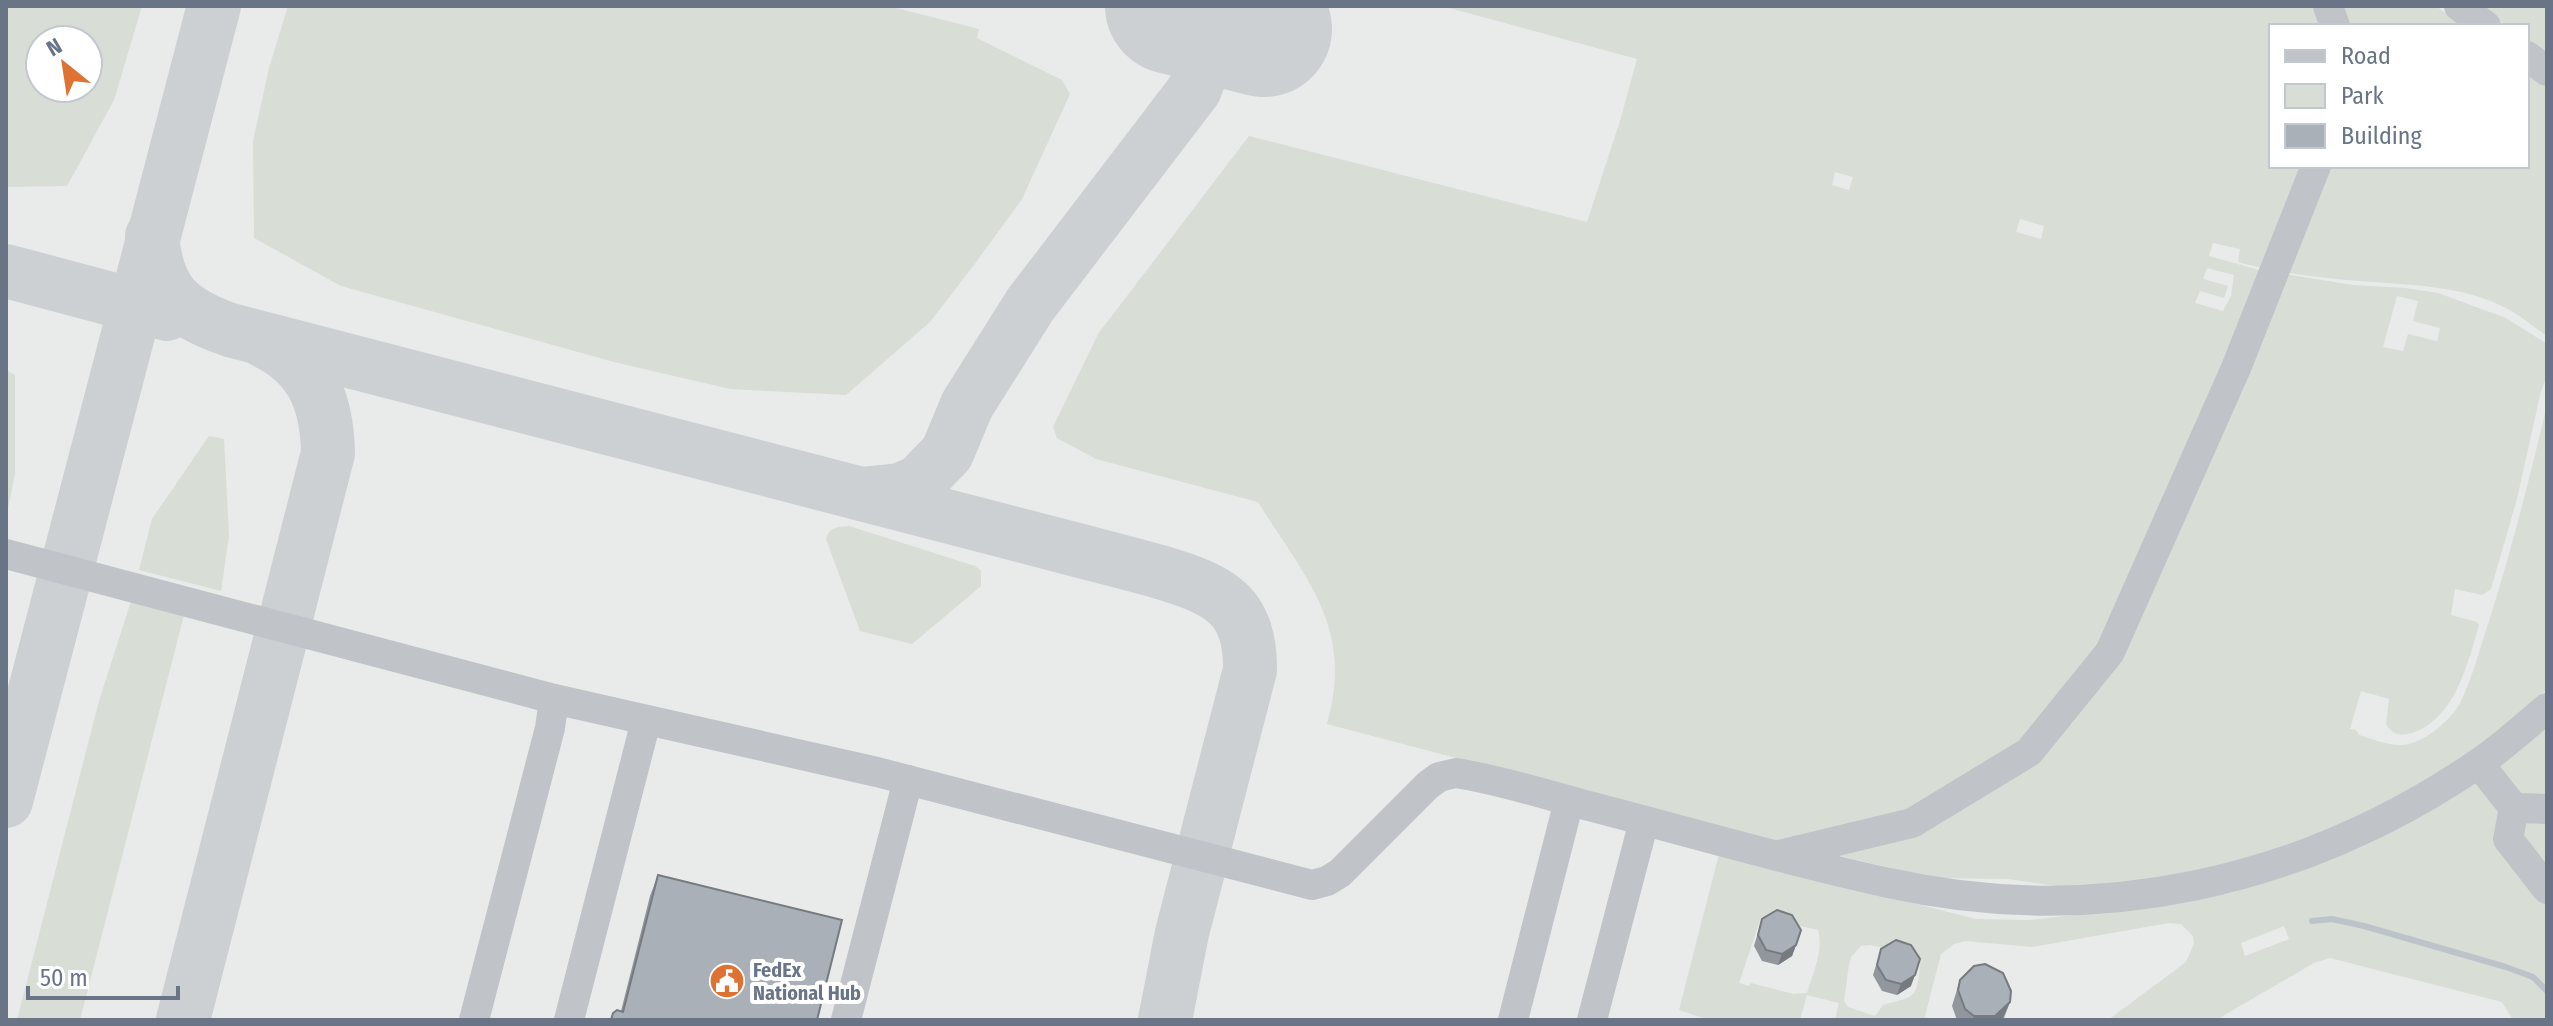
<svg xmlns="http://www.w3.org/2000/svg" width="2553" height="1026" font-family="'Fira Sans Condensed',sans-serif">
<rect width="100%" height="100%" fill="#f8f9f6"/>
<path fill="#e9eaea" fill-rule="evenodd" d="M6,6H2547V1020H6ZM2271,26H2527V166H2271ZM40,40H88V88H40Z"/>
<g fill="#d8ddd6" fill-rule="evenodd">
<path d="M6,6H142L114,100L67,186L6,187ZM88,40V88H40V40Z"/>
<path d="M288,6H888L979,29L977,38L1062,80L1070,94L1022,199L974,265L930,322L846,395L730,389L614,362L341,286L254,238L253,141L269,68Z"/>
<path d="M1442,6H2436L2463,26H2271V166H2527V73L2547,88V336C2534,327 2521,316 2506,308C2463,285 2408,285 2360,281C2319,278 2278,273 2238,262L2240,249L2213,243L2209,256L2259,270L2353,285L2405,288L2438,293L2506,318L2547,344V376L2541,391L2517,499L2491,589L2482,595L2455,589L2451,615L2477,622L2479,625C2468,663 2455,719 2412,733C2401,736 2392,735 2386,724L2389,699L2361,691L2350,729L2356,730L2359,735C2375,740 2396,749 2412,743C2429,738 2450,720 2459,705C2473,678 2480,647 2490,618C2512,548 2530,477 2547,405V689L2507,726L2467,755L2409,792L2349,822L2231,864L2133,882L2063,887L2008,879L1933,878L1726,829L1327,724C1354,627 1307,580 1258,502L1096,459L1057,438L1053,427L1098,334L1249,136L1587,222L1620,121L1637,59ZM1835,172L1853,177L1849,190L1832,185ZM2020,219L2044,226L2041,239L2016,232ZM2207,268L2234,275L2231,296L2223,311L2195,303L2200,291L2224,298L2228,286L2203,279ZM2397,296L2418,301L2413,321L2440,328L2437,341L2408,334L2403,351L2383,347Z"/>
<path d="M2480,6H2547V55L2527,41V26H2507Z"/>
<path d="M6,370L15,375V474L6,518Z"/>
<path d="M209,436L224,439L229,536L221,591L139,570L152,519Z"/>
<path d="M849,526L975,566L981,571V586L912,644L860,631L826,539C830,527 836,527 849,526Z"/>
<path d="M132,598L185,611L80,1020H17L99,701Z"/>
<path d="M2547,727V1020H2513L2502,1002L2330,958L2314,963L2216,1020H2108L2186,962L2194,944L2193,936L2181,924L2169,923L2032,947L1965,941L1954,944L1941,954L1924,1020H1835L1839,1003L1807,995L1800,1020H1709L1679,1010L1719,854L1976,919L2029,920L2179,903L2233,892L2288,876L2364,846L2451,799L2486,776ZM1761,917L1818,930C1824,950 1813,973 1807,993L1793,994L1751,983L1749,986L1739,983ZM2284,926L2289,939L2245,956L2241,943ZM1870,945L1916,955L1920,961C1918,1000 1915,996 1883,1005L1875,1016L1848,1007L1844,1001L1849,964L1851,957L1861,946Z"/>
</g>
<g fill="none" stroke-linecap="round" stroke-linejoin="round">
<path stroke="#bcc4ca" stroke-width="6" d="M2312,921L2332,919L2364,926L2506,967L2533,977L2547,991"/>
<g stroke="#cdd0d2" stroke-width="54">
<path d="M152,236C157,292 178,312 230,330L1077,550C1104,557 1132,564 1160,572C1217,589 1251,603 1250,670L1182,933L1165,1020"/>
<path d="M6,271L167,314"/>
<path d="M861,494L900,490L919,482L947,453L967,405L1030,305L1195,89L1225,6"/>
<path d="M6,801L214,6"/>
<path d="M183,1020L328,453C327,401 312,364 264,341"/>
</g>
<path stroke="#cdd0d2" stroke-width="136" d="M1173,6L1264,29"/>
<g stroke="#c0c3c8" stroke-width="30">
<path d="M2328,6L2335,26"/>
<path d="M2459,6L2486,26"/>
<path d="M2527,56L2547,71"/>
<path d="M6,554L554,699L877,772L1312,885L1327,881L1340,873L1428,785L1439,777L1456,773C1500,780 1543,794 1585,805C1686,831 1787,861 1889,883C2096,929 2302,883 2476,765C2501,749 2524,727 2547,708"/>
<path d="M2479,764L2514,808L2508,839L2547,889"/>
<path d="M2514,808L2547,809"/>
<path d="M1783,854L1912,823L2029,752L2110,652L2236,368L2316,166"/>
<path d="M474,1020L550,728L554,699"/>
<path d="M569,1020L646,721"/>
<path d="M846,1020L908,780"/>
<path d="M1513,1020L1569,801"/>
<path d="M1592,1020L1644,821"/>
</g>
</g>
<g fill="#91979d">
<path d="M658,875L817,1020H610L613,1013L621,1011L650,896Z"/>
<path d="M1762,919L1796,945L1792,956L1778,965L1762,961L1754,946Z"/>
<path d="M1881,949L1911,986L1897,995L1882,991L1873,975Z"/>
<path d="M1960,980L2010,1002L2004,1018L2002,1020H1957L1952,1006Z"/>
</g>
<g fill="#767b80">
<path d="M1796,945L1792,956L1778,965L1782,954Z"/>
<path d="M1915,975L1911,986L1897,995L1901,984Z"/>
<path d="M2010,1002L2002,1020H1973L1974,1016Z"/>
</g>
<g fill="#a9b0b7" stroke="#767b80" stroke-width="2">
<path d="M658,875L842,920L817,1020H611L613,1013L617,1010L623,1012Z"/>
<path d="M1777,910L1792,915L1801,930L1796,945L1782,954L1766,950L1758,935L1762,919Z"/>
<path d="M1896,940L1911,945L1920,959L1915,975L1901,984L1886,980L1877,965L1881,949Z"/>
<path d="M1985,964L2003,973L2011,991L2010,1002L1995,1016H1974L1965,1009L1958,990L1960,980L1974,966Z"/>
</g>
<defs>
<symbol id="civic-disc" viewBox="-11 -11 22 22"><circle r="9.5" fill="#dd7232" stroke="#fff"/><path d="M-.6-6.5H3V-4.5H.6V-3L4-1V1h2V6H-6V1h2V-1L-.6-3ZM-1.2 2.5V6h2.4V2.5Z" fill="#fff"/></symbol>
</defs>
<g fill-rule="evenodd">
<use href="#civic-disc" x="707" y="961" width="40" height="40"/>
</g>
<g text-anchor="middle" stroke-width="8" stroke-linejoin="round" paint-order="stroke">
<g font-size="20" font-weight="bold" fill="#697586" stroke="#fff" text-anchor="start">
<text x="753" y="977">FedEx<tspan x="753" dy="23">National Hub</tspan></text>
</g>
</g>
<rect width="2553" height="1026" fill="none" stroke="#697586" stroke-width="16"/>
<rect x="2269" y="24" width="260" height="144" fill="#ffffff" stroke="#c3c8cf" stroke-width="2"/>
<rect x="2285" y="50" width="40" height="12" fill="#c0c3c8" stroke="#c3c8cf" stroke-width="2"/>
<text x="2341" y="64" font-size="24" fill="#697586">Road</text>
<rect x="2285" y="84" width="40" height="24" fill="#d8ddd6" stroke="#c3c8cf" stroke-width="2"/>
<text x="2341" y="104" font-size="24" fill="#697586">Park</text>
<rect x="2285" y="124" width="40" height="24" fill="#a9b0b7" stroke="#c3c8cf" stroke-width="2"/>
<text x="2341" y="144" font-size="24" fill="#697586">Building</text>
<g transform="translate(64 64) rotate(330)"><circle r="38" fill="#ffffff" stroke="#c3c8cf" stroke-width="2"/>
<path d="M0-6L14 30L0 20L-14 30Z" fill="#dd7232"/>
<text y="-12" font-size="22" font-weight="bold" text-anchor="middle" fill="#697586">N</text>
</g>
<path d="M28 986v12h150v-12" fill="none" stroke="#697586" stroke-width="4"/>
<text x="40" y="986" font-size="24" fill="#697586" stroke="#ffffff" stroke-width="6" paint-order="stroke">50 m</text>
</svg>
